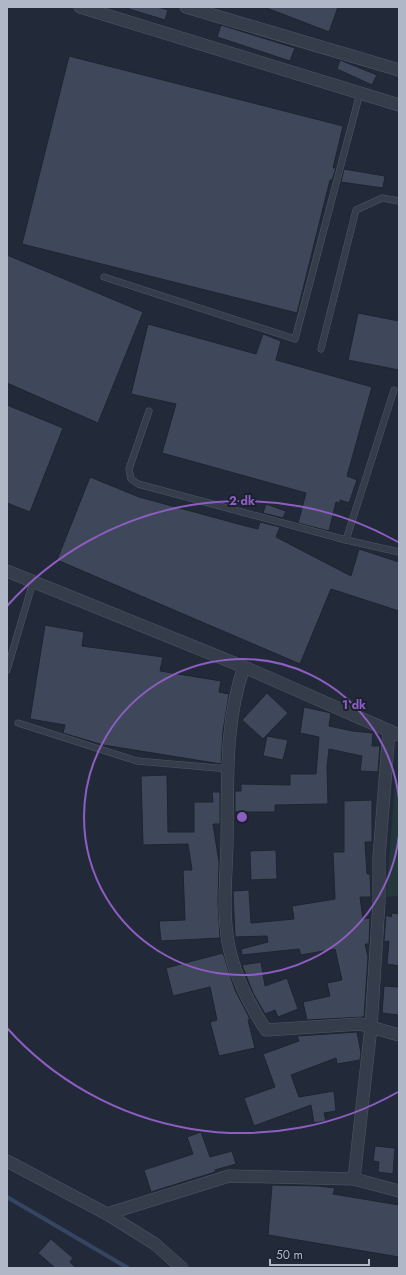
<svg xmlns="http://www.w3.org/2000/svg" width="406" height="1275" font-family="Jost,sans-serif">
<rect width="100%" height="100%" fill="#222a3a"/>
<path fill="#24373b" d="M395,785L399,786V896L386,897Z"/>
<g fill="none" stroke-linecap="round" stroke-linejoin="round">
<path stroke="#354562" stroke-width="4" d="M7,1197L128,1268"/>
</g>
<g fill="#3e485a" stroke="#1d2431">
<path d="M130,7H158L168,10L165,20L129,9Z"/>
<path d="M264,7H338L329,32Z"/>
<path d="M221,25L295,48L290,61L217,37Z"/>
<path d="M69,56L343,126L333,168H336L332,180H330L297,313L22,244Z"/>
<path d="M340,60L377,75L372,85L337,69Z"/>
<path d="M344,169L385,176L383,188L341,182Z"/>
<path d="M7,255L143,312L98,423L7,383Z"/>
<path d="M358,313L399,321V370L348,360Z"/>
<path d="M148,324L256,354L263,334L281,341L276,360L372,387L347,476L357,480L349,503L340,500V503L336,502L329,531L298,523L306,493L162,453L176,404L131,394Z"/>
<path d="M7,405L63,428L30,512L7,503Z"/>
<path d="M90,477L139,497L242,525L258,529L260,522L280,527L276,537L351,576L359,549L399,562V611L331,589L300,664L57,560Z"/>
<path d="M266,504L286,511L283,518L263,513Z"/>
<path d="M45,625L84,632L82,646L163,657L160,671L221,681L219,692L229,694L223,731L221,764L103,745L63,733L65,725L30,719Z"/>
<path d="M267,693L288,713L263,739L242,720Z"/>
<path d="M304,707L331,713L329,726L353,731L373,733L372,746H380L378,772L360,771L362,756L329,749L327,767L328,804L275,805V812H235V791H241V784L290,785V774H316L319,737L300,733Z"/>
<path d="M267,736L288,740L283,760L263,756Z"/>
<path d="M167,775L168,832H194V802H213L212,792H220V824H213L219,862L218,902L220,938L161,941L159,921L185,920L183,870H192L188,844L143,845L141,776Z"/>
<path d="M372,800V842H365L367,874H370L371,897H360L363,919L370,918L369,944H365L368,957L364,1017L307,1020L303,1002L330,996L327,983L342,980L335,949L301,955L299,949L242,955L241,949L268,942L267,936L235,937L233,891L249,890L251,923L294,919L292,906L335,899L333,852H344V801Z"/>
<path d="M276,850L277,879L251,880L250,851Z"/>
<path d="M392,913L399,914V966L387,964L389,941L384,942L386,915L391,917Z"/>
<path d="M223,953L235,990L250,1019L248,1020L255,1048L219,1056L210,1022L217,1020L210,987L173,996L166,968Z"/>
<path d="M261,962L265,986L287,978L298,1009L278,1017L275,1010L265,1014L253,993L242,965Z"/>
<path d="M384,986L399,987V1015L382,1013Z"/>
<path d="M357,1032L361,1053L360,1060L337,1064L336,1058L291,1075L299,1097L334,1091L336,1111L324,1113L326,1121L314,1123L311,1105L254,1126L244,1098L275,1087L263,1054L299,1041L297,1036Z"/>
<path d="M201,1132L210,1157L232,1151L236,1164L215,1170V1172L151,1192L144,1170L193,1154L187,1137Z"/>
<path d="M375,1146L395,1148L393,1174L378,1172L379,1162L373,1161Z"/>
<path d="M272,1185L318,1186L335,1188L333,1194L399,1205V1257L268,1235Z"/>
<path d="M51,1239L73,1258L70,1262L76,1268H55L38,1253Z"/>
</g>
<g fill="none" stroke-linecap="round" stroke-linejoin="round">
<defs>
<g id="service">
<path d="M104,277L295,339L360,93"/>
<path d="M321,349L356,210L382,198L399,201"/>
<path d="M149,411L129,469L131,479L138,484L346,540L399,552"/>
<path d="M346,540L394,390"/>
<path d="M7,670L33,582"/>
<path d="M18,723L137,761L229,769"/>
</g>
<g id="minor">
<path d="M80,7L399,105"/>
<path d="M186,7L399,70"/>
<path d="M7,571L244,667L399,735"/>
<path d="M244,667C224,723 228,785 227,844C226,881 221,923 232,959C239,984 252,1009 266,1030L360,1024L399,1035"/>
<path d="M7,1161L107,1214L155,1244L182,1268"/>
<path d="M354,1179L371,1027L379,902V857L389,731"/>
<path d="M107,1214L229,1176L354,1179L399,1191"/>
</g>
</defs>
<use href="#service" stroke="#505765" stroke-width="7"/>
<use href="#minor" stroke="#505765" stroke-width="13"/>
<use href="#service" stroke="#353d4b" stroke-width="6"/>
<use href="#minor" stroke="#353d4b" stroke-width="12"/>
</g>
<g fill="none" stroke="#8e5dc2" stroke-width="2">
<path d="M399 835A158 158 0 1 1 399 799"/>
<path d="M398 1092A316 316 0 0 1 7 1028M7 606A316 316 0 0 1 398 542"/>
</g>
<circle cx="242" cy="817" r="6" fill="#8e5dc2" stroke="#1b222f" stroke-width="2"/>
<g font-size="12" text-anchor="middle" font-weight="bold" fill="#8e5dc2" stroke="#1b222f" stroke-width="4" stroke-linejoin="round" paint-order="stroke">
<text x="242" y="505">2 dk</text>
<text x="354" y="709">1 dk</text>
</g>
<rect width="406" height="1275" fill="none" stroke="#b0b7c7" stroke-width="16"/>
<path d="M270 1259v6h99v-6" fill="none" stroke="#b0b7c7" stroke-width="2"/>
<text x="276" y="1259" font-size="12" fill="#b0b7c7" stroke="#1b222f" stroke-width="3" paint-order="stroke">50 m</text>
</svg>
